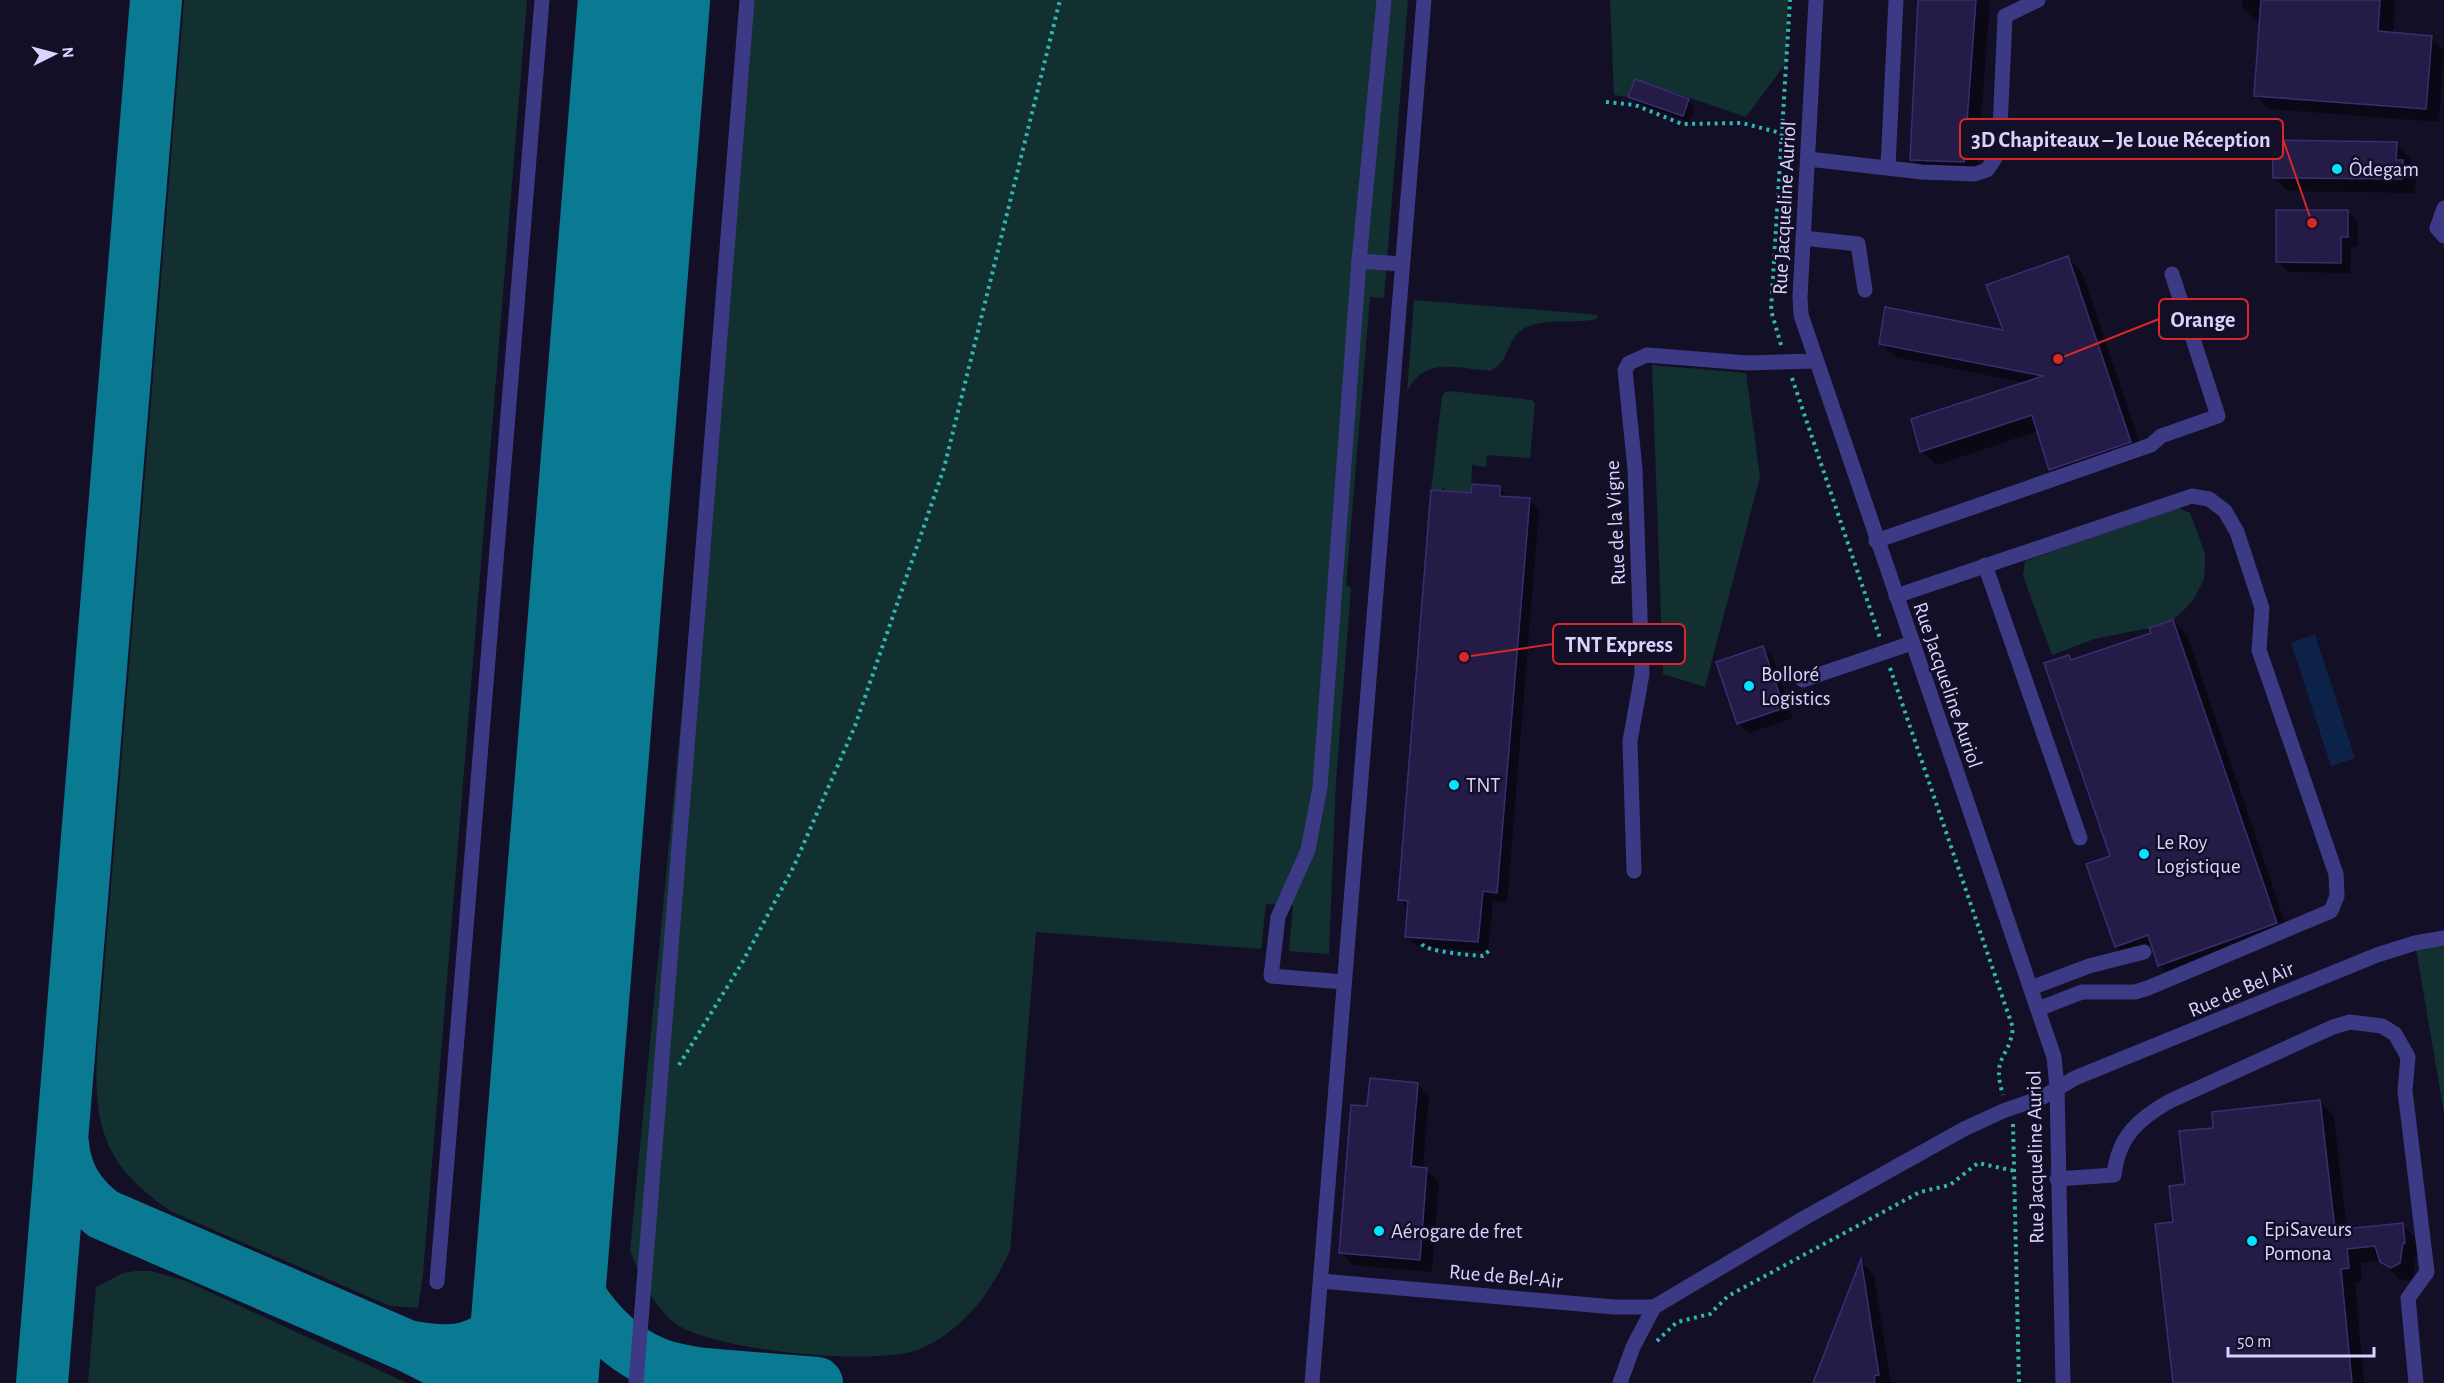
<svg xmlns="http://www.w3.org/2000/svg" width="2444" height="1383" font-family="'Alegreya Sans',sans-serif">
<rect width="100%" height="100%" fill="#130f26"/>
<g fill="#12302f">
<path d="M184,0H527L423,1274L418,1308L390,1306L172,1212C108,1169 93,1131 97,1055Z"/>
<path d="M750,0H1408L1384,298L1370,297L1346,585L1351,588L1336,781L1329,954L1289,951L1293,905L1266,904L1261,949L1036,932L1010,1251C991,1292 964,1330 920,1349C879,1367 706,1351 672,1321C650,1301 641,1277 630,1251Z"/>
<path d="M1610,0H1788L1786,63L1746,117L1635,79L1628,97L1614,95Z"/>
<path d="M1414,300L1589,314L1598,315L1596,319C1573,325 1535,315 1517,334C1506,346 1508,363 1490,371C1458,368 1423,356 1407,392Z"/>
<path d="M1652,365L1746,373L1760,477L1705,687L1663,674Z"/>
<path d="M1449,391L1532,400L1535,403L1530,458L1487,455L1486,467L1472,465L1471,493L1446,491L1442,486V491L1431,490L1442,397L1444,393Z"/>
<path d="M2179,508L2190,513L2205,553V568L2204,579L2194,599L2184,610L2173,620L2149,628L2094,639L2052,655L2023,576L2025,561Z"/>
<path d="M2444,938V1113L2415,943Z"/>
<path d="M135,1271H151L186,1281L407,1383H88L96,1287L123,1273Z"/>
</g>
<path fill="#0c2248" d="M2315,634L2355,758L2331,766L2291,643Z"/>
<g fill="#0007" fill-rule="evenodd">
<path d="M1920,0H1990L1977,175L1925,173L1911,159Z"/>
<path d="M2242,0H2395L2393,34L2431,37L2444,50L2439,122L2269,109L2255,95L2261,21H2256L2242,7Z"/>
<path d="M1630,96L1688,100L1695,107L1689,122L1637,103Z"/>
<path d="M2396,144L2410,158V169L2416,175L2415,193L2288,191L2274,177Z"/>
<path d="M2348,212L2358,222V246L2351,247L2350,273L2288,272L2278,262Z"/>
<path d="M2068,258L2082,272L2144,456L2065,483L2051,469L2038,431L1936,465L1922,451L2026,383L1895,357L1881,343L2005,332Z"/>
<path d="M1500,488L1510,498L1529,500L1539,510L1507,903L1493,901L1488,952L1417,946L1407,936L1409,909L1400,900L1472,495Z"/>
<path d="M2173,621L2187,635L2290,937L2173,979L2160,966L2155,951L2130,960L2116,946L2112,857L2069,657L2073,661L2152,634ZM2155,932L2156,934L2122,946V943Z"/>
<path d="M1763,648L1773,658L1793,718L1749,733L1738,723Z"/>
<path d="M1417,1084L1429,1097L1423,1169L1439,1181L1432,1272L1353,1265L1341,1252Z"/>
<path d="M2320,1101L2334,1116L2347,1231L2402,1224L2416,1239L2419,1256H2416L2413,1277L2409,1281L2399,1279L2382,1260L2361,1263L2362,1281L2355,1282L2364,1383H2174L2175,1224L2186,1185L2215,1129Z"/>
<path d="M1861,1262L1874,1275L1891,1383H1814Z"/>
</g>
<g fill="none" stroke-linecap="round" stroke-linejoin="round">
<g stroke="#0a7a92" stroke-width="52">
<path d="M556,1076C555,1122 548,1171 552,1217C557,1278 605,1347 664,1366C677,1370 691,1372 704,1374"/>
<path d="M63,1144C66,1175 79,1195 103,1214L410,1347L481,1383"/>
<path d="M412,1347C453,1354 478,1352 509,1322C517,1315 525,1307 530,1297C541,1273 540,1241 543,1215"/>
<path d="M669,1378L704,1374L817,1383"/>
<path d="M42,1383L156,0"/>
</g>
<path stroke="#0a7a92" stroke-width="132" d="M532,1383L644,0"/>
</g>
<g fill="#241b47" stroke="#3b2d73" stroke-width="1.5">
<path d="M1918,0H1976L1964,162L1910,160Z"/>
<path d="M2261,0H2380L2378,31L2432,36L2426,109L2254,96Z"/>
<path d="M1635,79L1689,99L1683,116L1628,97Z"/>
<path d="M2272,140L2397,142L2396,160H2403L2402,179L2273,178Z"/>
<path d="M2276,210H2348V237H2341V263L2276,262Z"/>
<path d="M2068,256L2131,442L2049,470L2032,415L1920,452L1911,419L2043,376L1879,344L1885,307L2003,330L1986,285Z"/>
<path d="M1472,484L1500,486V496L1530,498L1497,893L1483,891L1478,942L1405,937L1408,901L1398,900L1431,490L1471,493Z"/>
<path d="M2173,620L2277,923L2158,966L2148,935L2115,947L2086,864L2110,856L2044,663L2069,655L2071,660L2151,633L2149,628Z"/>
<path d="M1763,646L1784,708L1737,724L1716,662Z"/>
<path d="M1370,1078L1418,1083L1411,1166L1427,1168L1420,1260L1339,1253L1351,1105L1367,1106Z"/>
<path d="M2320,1100L2335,1230L2403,1223L2405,1243H2403L2400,1263L2391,1268L2380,1262L2375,1246L2347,1249L2349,1268L2341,1269L2352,1383H2173L2155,1224L2173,1222L2169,1186L2185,1184L2179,1131L2213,1128L2212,1112Z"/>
<path d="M1861,1259L1879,1375L1874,1376L1875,1383H1813Z"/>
</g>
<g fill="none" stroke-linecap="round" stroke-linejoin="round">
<g stroke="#2fb8b0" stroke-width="4" stroke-dasharray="3 4.5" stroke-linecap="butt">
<path d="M1606,102L1635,105L1682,124L1742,123L1781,133"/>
<path d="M1781,345L1771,310L1790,0"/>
<path d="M1792,378L1880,638"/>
<path d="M1890,668L2013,1028C2009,1060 1991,1055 2003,1095"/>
<path d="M1422,944C1426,952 1472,955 1483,956L1491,949"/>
<path d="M679,1065L742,963L794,866L855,726L944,468L1060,0"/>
<path d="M2013,1124L2019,1383"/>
<path d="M1657,1341L1677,1322L1710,1314L1728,1296L1920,1192L1950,1185L1978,1163L2015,1171"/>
</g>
<g stroke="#3d3a85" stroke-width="15">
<path d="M1816,0L1800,297L1801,315L2054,1057L2057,1087L2063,1383"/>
<path d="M1808,159L1922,172L1975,174L1987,170L1995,158L2000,129L2005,16L2038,0"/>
<path d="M1888,166L1896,0"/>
<path d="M2444,208L2437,228L2444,236"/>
<path d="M1803,238L1858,244L1865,290"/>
<path d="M1359,261L1402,264"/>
<path d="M1876,541L2151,445L2161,436L2218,416L2172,274"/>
<path d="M1985,565L2080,838"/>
<path d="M1896,596L2192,496L2209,499L2225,511L2237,532L2262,608L2259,650L2336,874L2337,896L2331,911L2148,988L2135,992H2082L2038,1009"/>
<path d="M1803,680L1912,643"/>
<path d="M1634,871L1630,741L1642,674L1635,469L1625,370L1629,363L1647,355L1748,363L1815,361"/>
<path d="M1344,982L1271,976L1278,917L1308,850L1320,787L1359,261L1384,0"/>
<path d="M2031,988L2089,966L2144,952"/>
<path d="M2057,1179L2114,1175C2118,1137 2138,1119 2170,1101L2333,1027L2350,1022L2382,1026L2395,1034L2408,1057L2405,1091L2427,1272L2408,1298L2416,1383"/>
<path d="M1321,1281L1614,1307H1654"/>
<path d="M437,1282L542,0"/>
<path d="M1654,1307L1806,1217L1964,1129L2003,1111L2043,1097L2075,1078L2377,955L2415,943L2444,938"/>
<path d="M636,1383L747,0"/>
<path d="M1312,1383L1424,0"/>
<path d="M1620,1383L1633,1347L1654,1307"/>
</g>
</g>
<g fill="#00e5ff" stroke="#130f26" stroke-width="2">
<circle cx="2337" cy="169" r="6"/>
<circle cx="1749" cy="686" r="6"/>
<circle cx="1454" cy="785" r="6"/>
<circle cx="2144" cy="854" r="6"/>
<circle cx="1379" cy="1231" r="6"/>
<circle cx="2252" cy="1241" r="6"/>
</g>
<g text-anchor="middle" stroke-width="5" stroke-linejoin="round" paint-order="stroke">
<g font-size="21" fill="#d9d4ff" stroke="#130f26" text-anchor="start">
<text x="2349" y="176">Ôdegam</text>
<text x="1761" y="681">Bolloré<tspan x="1761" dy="24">Logistics</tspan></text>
<text x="1466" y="792">TNT</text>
<text x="2156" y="849">Le Roy<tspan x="2156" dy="24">Logistique</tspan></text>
<text x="2264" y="1236">EpiSaveurs<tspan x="2264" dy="24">Pomona</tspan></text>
<text x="1391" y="1238">Aérogare de fret</text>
</g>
<g font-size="21" fill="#d9d4ff" stroke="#130f26">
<text transform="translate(1784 208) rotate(-87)" y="7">Rue Jacqueline Auriol</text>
<text transform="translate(1615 523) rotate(-93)" y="7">Rue de la Vigne</text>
<text transform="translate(1948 685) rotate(71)" y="7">Rue Jacqueline Auriol</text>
<text transform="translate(2241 989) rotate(-23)" y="7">Rue de Bel Air</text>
<text transform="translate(2035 1157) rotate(-91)" y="7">Rue Jacqueline Auriol</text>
<text transform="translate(1506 1276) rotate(5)" y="7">Rue de Bel-Air</text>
</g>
</g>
<path fill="none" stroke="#d62828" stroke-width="2" d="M2312 223L2283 139M2058 359L2159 319M1464 657L1553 644"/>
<g fill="#d62828" stroke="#130f26" stroke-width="2">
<circle cx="2312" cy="223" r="6"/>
<circle cx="2058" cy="359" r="6"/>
<circle cx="1464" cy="657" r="6"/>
</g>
<g fill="#130f26" stroke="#d62828" stroke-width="2">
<rect x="1960" y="119" width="323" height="40" rx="6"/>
<rect x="2159" y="299" width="89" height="40" rx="6"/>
<rect x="1553" y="624" width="132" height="40" rx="6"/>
</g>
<g font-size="22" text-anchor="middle" font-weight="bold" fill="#d9d4ff">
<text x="2121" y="147">3D Chapiteaux – Je Loue Réception</text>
<text x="2203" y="327">Orange</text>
<text x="1619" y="652">TNT Express</text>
</g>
<g transform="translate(54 54) rotate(84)" stroke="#130f26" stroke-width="4.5" paint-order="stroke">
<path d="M0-4.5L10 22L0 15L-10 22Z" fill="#d9d4ff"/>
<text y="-9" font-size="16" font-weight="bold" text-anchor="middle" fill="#d9d4ff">N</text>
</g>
<path d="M2228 1347v9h146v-9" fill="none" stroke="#d9d4ff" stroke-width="3"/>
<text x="2237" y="1347" font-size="18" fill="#d9d4ff" stroke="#130f26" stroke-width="4.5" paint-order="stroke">50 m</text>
</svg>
